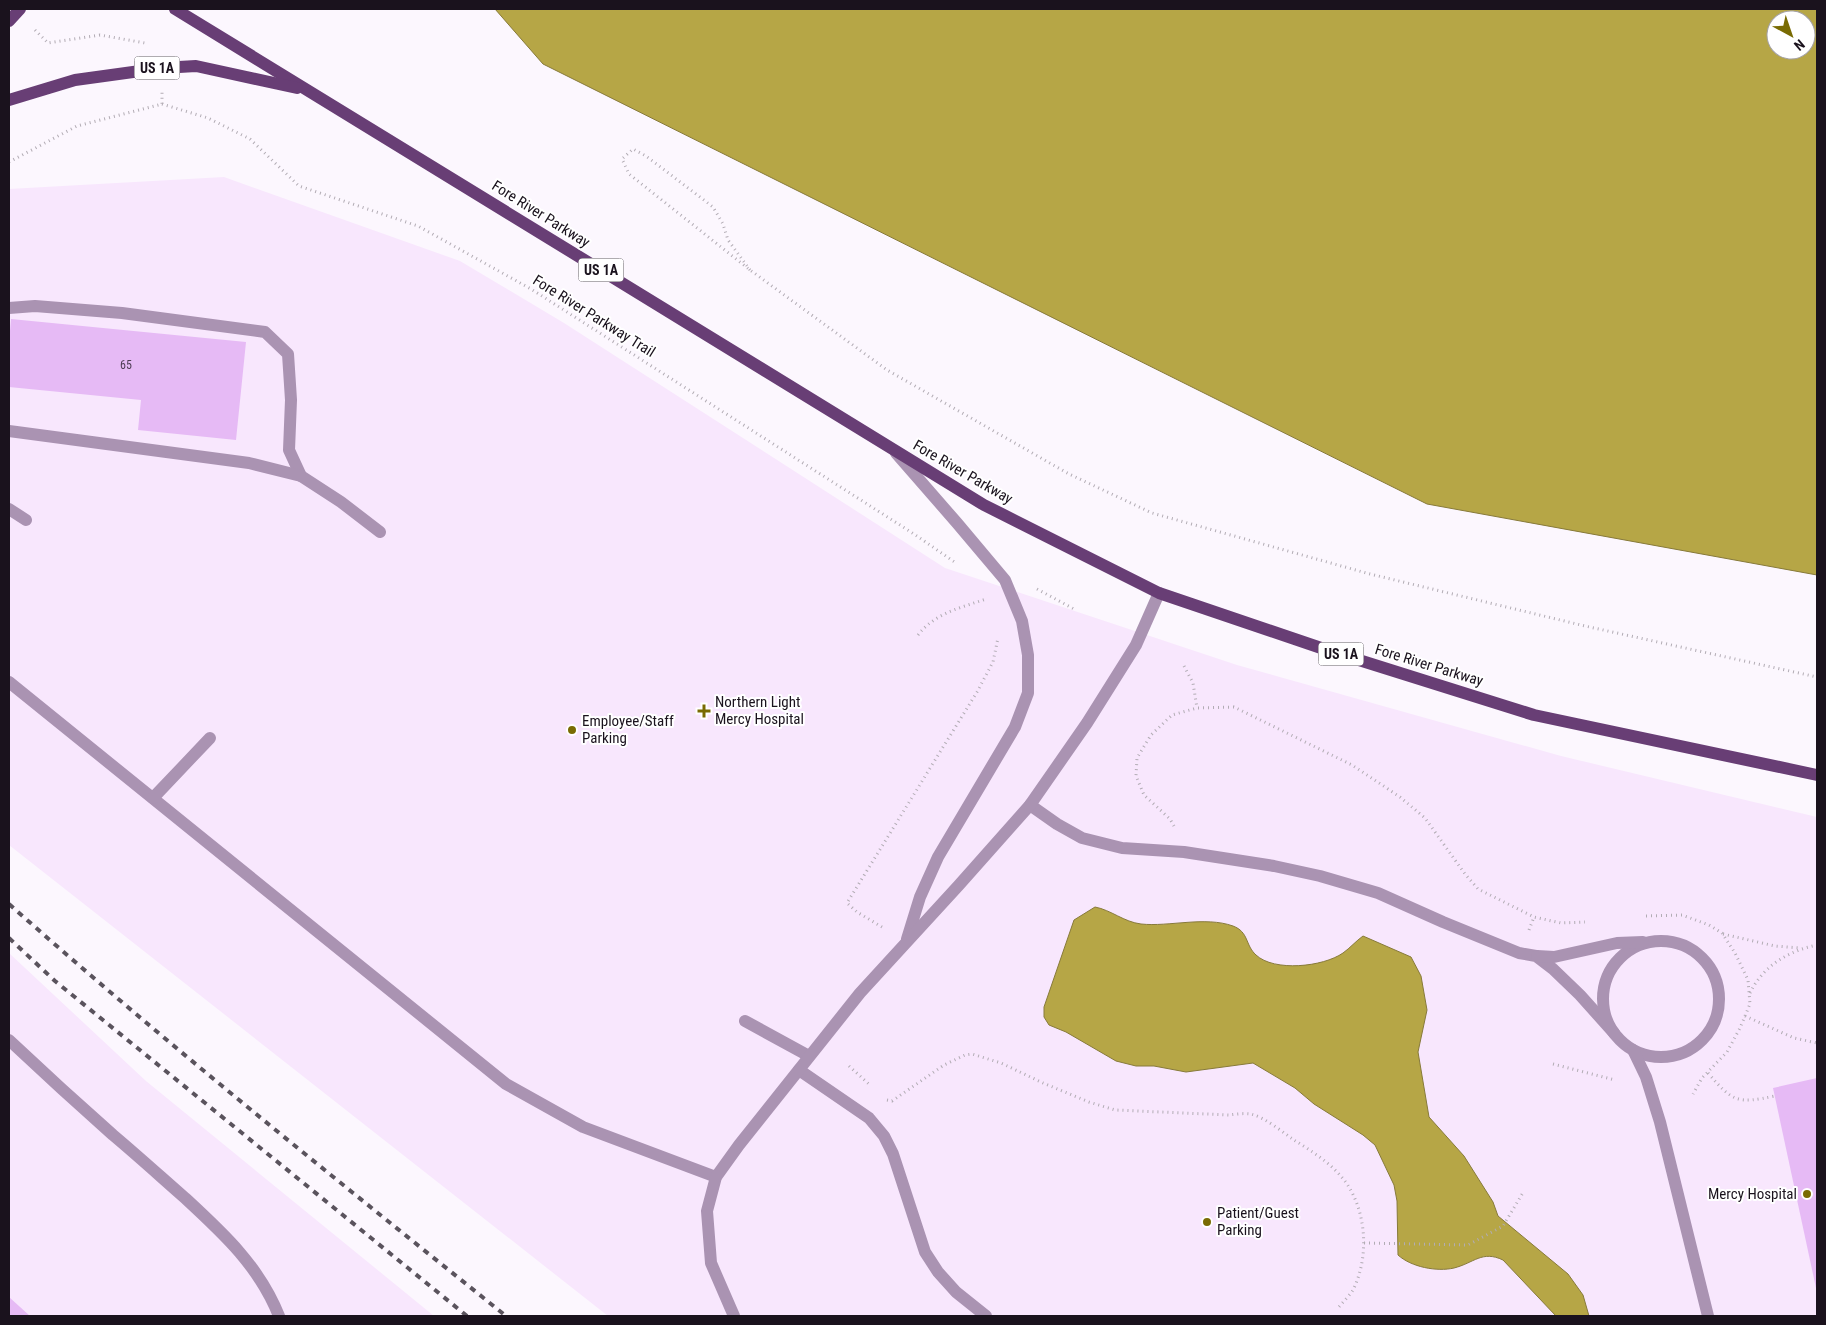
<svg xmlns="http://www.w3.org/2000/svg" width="1826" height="1325" font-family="'Roboto Condensed',sans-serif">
<rect width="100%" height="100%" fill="#fcf7fe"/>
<g fill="#f8e7fd">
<path d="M224,177L460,261L564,323L945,568L1237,665L1561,756L1817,817V1316H608L9,845V189Z"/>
<path d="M9,953L146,1081L434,1316H9Z"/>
</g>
<g fill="#b6a646" stroke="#877a3a" fill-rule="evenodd">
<path d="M495,9H1817V575L1427,504L543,64ZM1776,20H1806V50H1776Z"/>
<path d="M1095,907C1111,910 1124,922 1141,924C1169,927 1205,916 1233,926C1249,932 1245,945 1256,955C1274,972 1323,967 1343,953C1350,948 1356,941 1363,936L1411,957L1421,976L1427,1010L1418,1052L1429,1117L1464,1156L1493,1202L1498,1216L1568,1274L1583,1295L1589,1316H1556L1503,1260C1482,1250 1474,1263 1454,1268C1437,1272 1411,1267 1398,1255L1397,1201L1394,1185L1375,1145L1363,1135L1314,1104L1295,1088L1253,1063L1186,1072L1154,1066H1136L1116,1061L1066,1032L1049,1025L1044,1017V1007L1074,920Z"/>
</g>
<g fill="#e6baf5">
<path d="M11,319L246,342L236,440L138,430L141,400L9,387V343Z"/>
<path d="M1817,1078V1287L1816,1288L1773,1088Z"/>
<path d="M9,1297L30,1316H9Z"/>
</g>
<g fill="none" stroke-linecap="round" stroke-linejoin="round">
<g stroke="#b2acb4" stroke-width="3" stroke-dasharray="1 4" stroke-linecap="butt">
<path d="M35,30L48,43L100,35L145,43"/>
<path d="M162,104L208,118L250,139L299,186L418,226L531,289L914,534L956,563"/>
<path d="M9,162L77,126L162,104V92"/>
<path d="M750,270L728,240L723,224L713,207L646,156L633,149L622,159L629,174L750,270L887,370L1069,474L1152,513L1370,574L1585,626L1817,677"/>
<path d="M1037,589L1074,609"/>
<path d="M918,635C935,613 960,608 986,599"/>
<path d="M1184,666L1193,683L1197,708"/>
<path d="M1174,826L1170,819L1144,795L1136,776L1137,758L1151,735L1172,715L1197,708L1234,707L1352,765L1400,797L1425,818L1465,874L1478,889L1534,917L1561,923L1585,922"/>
<path d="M1646,916L1682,915L1709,925L1722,933L1735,953L1748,980L1750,1004L1740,1028L1727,1052L1702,1078L1693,1094"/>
<path d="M882,927L857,912L847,903L977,692L993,662L998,638"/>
<path d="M1529,930L1534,917"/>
<path d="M1723,934L1775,946L1800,948"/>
<path d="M1750,993C1763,966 1788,951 1817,945"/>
<path d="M1745,1016L1794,1038L1817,1043"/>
<path d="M1553,1064L1615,1080"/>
<path d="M849,1066L871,1086"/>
<path d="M1708,1073C1733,1102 1737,1104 1775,1096"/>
<path d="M887,1100L892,1101L944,1065L965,1055L972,1054L1001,1063L1043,1083L1089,1102L1115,1110L1229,1115C1236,1114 1244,1113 1251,1114C1266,1118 1281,1131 1294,1140C1313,1152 1334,1165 1347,1184C1367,1214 1369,1258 1353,1290C1349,1296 1343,1302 1338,1308"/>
<path d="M1364,1243L1468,1245L1503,1226L1524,1191"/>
</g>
<g stroke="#aa93b2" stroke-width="12">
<path d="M9,308L35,306L122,313L265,332L288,354L291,400L289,450L301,476"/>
<path d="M9,431L249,463L301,476L341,502L380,532"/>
<path d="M896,453L957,523L1005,580L1022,621L1028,655V693L1015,727L938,857L920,897L907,939"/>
<path d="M9,509L26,520"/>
<path d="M9,682L506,1084L583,1127L716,1177"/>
<path d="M153,798L210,738"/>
<path d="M1030,805L1057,824L1082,838L1122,848L1184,852L1274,866L1320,876L1378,893L1443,922L1519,953L1536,956L1553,969L1580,995L1614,1033"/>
<circle cx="1661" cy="999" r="58"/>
<path d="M1537,956L1554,957L1617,943L1643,942"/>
<path d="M745,1021L809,1056"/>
<path d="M9,1040C43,1072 78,1104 113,1135C138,1156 161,1177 185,1198C224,1234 259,1266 279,1316"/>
<path d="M1633,1050L1646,1077L1660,1122L1708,1316"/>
<path d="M799,1070L869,1118L884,1136L893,1154L925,1252L938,1272L956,1292L986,1316"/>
<path d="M734,1316L711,1263L707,1211L716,1177L739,1145L860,993L959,885L1030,805L1087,723L1136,645L1159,593"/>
</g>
<g stroke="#683e75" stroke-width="12">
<path d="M175,9L984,505L1159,593L1327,650L1534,715L1817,775"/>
<path d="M9,21L20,9"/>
<path d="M9,100L75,80L162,68L196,66L297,88"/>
</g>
<g stroke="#5a535d" stroke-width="4" stroke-dasharray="6 6" stroke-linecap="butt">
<path d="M9,904C170,1047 338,1181 506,1316"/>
<path d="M9,938L55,981L467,1316"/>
</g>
</g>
<g fill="#796b03" stroke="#fff" stroke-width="2">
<path d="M701.5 703.5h5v5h5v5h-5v5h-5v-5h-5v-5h5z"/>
<circle cx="572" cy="730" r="5"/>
<circle cx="1807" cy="1194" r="5"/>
<circle cx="1207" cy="1222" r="5"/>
</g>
<g text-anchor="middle" stroke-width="4" stroke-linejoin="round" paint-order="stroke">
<g font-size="12" fill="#4d3c53">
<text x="126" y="369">65</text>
</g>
<g fill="#fff" stroke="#5f5961" stroke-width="1">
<rect x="134.5" y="56.5" width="45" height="23" rx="4"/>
<rect x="578.5" y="258.5" width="45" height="23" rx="4"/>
<rect x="1318.5" y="642.5" width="45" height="23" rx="4"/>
</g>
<g font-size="14" font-weight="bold" fill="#1a121d">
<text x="157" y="73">US 1A</text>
<text x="601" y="275">US 1A</text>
<text x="1341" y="659">US 1A</text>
</g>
<g font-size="15" fill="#1a121d" stroke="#fff">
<text transform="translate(541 214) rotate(32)" y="5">Fore River Parkway</text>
<text transform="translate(594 316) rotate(32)" y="5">Fore River Parkway Trail</text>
<text transform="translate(963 472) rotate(30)" y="5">Fore River Parkway</text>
<text transform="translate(1429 665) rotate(17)" y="5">Fore River Parkway</text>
</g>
<g font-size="15" fill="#1a121d" stroke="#fff" text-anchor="start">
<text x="715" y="707">Northern Light<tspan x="715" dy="17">Mercy Hospital</tspan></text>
<text x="582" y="726">Employee/Staff<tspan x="582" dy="17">Parking</tspan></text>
<text x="1797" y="1199" text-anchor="end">Mercy Hospital</text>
<text x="1217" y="1218">Patient/Guest<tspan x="1217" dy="17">Parking</tspan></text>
</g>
</g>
<rect width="1826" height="1325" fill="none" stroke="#1a121d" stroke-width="20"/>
<g transform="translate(1791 35) rotate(140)"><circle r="24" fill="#ffffff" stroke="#a3a0a5"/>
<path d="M0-4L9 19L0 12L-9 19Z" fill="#796b03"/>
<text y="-8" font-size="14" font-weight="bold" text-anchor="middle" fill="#1a121d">N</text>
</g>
</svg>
